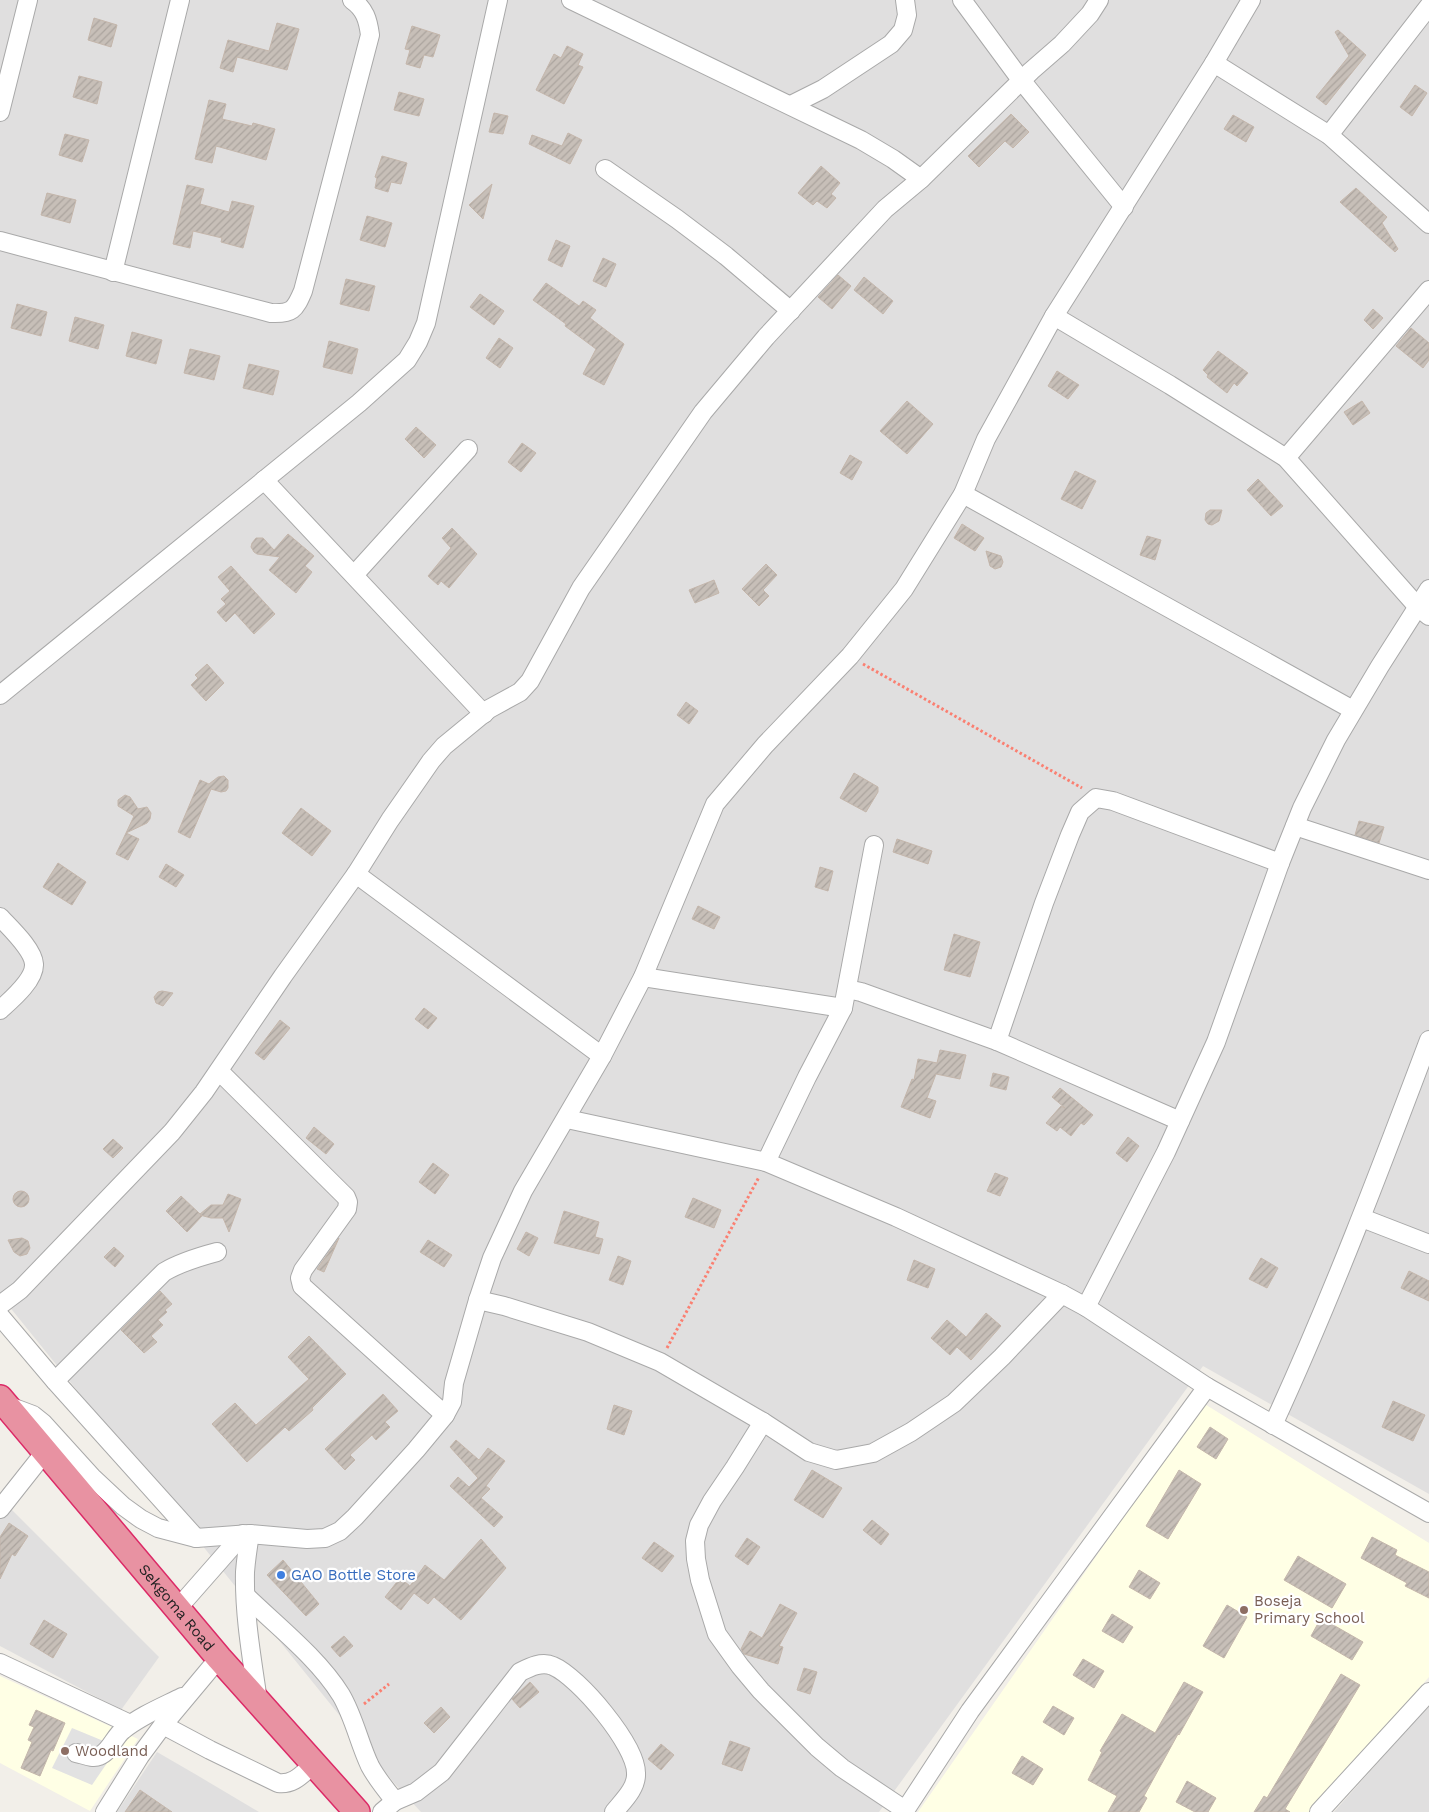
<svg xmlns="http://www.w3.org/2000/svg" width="1429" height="1812" font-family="'Work Sans',sans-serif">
<defs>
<pattern id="building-hatch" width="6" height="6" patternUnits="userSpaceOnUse" patternTransform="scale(1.25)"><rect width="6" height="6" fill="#c7bfb8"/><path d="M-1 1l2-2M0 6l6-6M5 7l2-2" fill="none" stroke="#aba49e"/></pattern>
</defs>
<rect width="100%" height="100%" fill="#f2efe9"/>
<g fill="#e0dfdf">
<path d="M0,0H1429V1494L1203,1366L879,1812H421L395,1784L0,1295Z"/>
<path d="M5,1503L159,1657L121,1710L0,1646V1510Z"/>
<path d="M1429,1705V1812H1334Z"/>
<path d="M157,1752L195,1774L259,1812H117Z"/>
</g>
<g fill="#ffffe5">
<path d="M1203,1403L1429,1543V1677L1309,1812H918Z"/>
<path d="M0,1676L138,1739L90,1811L0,1763Z"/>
</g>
<path fill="#e2e2e2" d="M72,1728L118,1747L92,1785L52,1768Z"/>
<g fill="url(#building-hatch)" stroke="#c4b6ab">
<path d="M94,18L117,25L111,47L88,40Z"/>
<path d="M277,23L299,29L287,70L237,57L233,72L220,68L228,40L269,51Z"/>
<path d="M412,26L440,35L433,57L424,55L420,68L406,64L410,50L405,49Z"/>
<path d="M1338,30L1366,55L1326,105L1316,97L1349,56L1335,32Z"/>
<path d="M567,46L583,54L578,65L583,67L564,104L536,90L554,54L561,58Z"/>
<path d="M79,76L102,82L97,104L73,97Z"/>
<path d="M1415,85L1427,93L1412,116L1400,107Z"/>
<path d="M399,92L424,99L419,116L394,110Z"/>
<path d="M209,100L226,104L222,119L252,126L253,123L275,129L266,160L216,146L212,163L195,159Z"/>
<path d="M494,113L508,116L503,134L489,132Z"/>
<path d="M1011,114L1029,132L1013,148L1005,141L979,167L968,156Z"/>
<path d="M1233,115L1254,127L1246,142L1224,129Z"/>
<path d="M568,133L582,140L570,164L529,144L532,135L562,146Z"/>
<path d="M65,134L89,140L82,162L59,155Z"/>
<path d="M382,156L407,163L401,184L391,182L388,192L375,188L377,178L375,177Z"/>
<path d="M821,166L840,183L831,194L836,198L827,208L817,201L813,205L798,193Z"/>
<path d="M492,184L483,219L469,205Z"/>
<path d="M187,185L204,189L200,204L229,212L232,201L254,206L243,248L221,242L222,238L193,231L190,248L173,244Z"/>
<path d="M1356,188L1387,217L1382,223L1398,249L1395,252L1340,202Z"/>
<path d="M47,193L76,200L70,223L41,215Z"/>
<path d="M367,216L392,223L385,247L360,240Z"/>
<path d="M556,240L570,246L562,267L548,260Z"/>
<path d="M603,258L616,264L606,287L593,281Z"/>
<path d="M838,275L851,286L832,309L818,297Z"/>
<path d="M864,277L893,301L883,314L854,290Z"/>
<path d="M346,279L375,286L369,311L340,304Z"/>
<path d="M546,283L579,306L583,301L596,310L590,318L624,344L604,385L583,374L596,349L565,326L566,324L533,300Z"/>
<path d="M480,294L504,311L494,325L470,307Z"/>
<path d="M17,304L47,312L41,336L11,328Z"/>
<path d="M1373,309L1383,318L1373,329L1364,320Z"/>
<path d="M75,317L104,325L98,349L69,341Z"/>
<path d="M1411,328L1429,343V360L1423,368L1396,346Z"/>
<path d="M132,332L162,340L156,364L126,356Z"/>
<path d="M499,338L513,348L500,368L486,358Z"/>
<path d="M329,341L358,349L352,374L323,367Z"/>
<path d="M190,349L220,356L214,380L184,373Z"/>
<path d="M1218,351L1248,373L1237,386L1234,383L1227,393L1207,377L1208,375L1203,370Z"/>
<path d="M249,364L279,371L273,395L243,388Z"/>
<path d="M1057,371L1079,385L1068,399L1048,386Z"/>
<path d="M907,401L933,424L907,454L880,431Z"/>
<path d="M1362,401L1370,413L1353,425L1344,412Z"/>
<path d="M416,427L436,445L424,458L405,439Z"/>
<path d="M522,443L536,453L521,472L508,462Z"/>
<path d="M850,455L862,462L852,480L840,473Z"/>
<path d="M1075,471L1096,481L1082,509L1061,499Z"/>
<path d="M1258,479L1283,506L1271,516L1247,490Z"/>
<path d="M1210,510H1222L1219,521L1212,525L1208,524L1205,520L1206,513Z"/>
<path d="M962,524L984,538L975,551L954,538Z"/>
<path d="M452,528L477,554L449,588L441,581L438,585L428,576L451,548L442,538Z"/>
<path d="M288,534L314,556L305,566L312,572L296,593L269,570L280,557L257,554L254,552L251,547L252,543L256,538H263L274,550Z"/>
<path d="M1147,536L1161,540L1155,560L1140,555Z"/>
<path d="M986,551L1001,556L1003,562L1001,567L995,569L990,566Z"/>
<path d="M766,564L777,575L763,590L769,596L759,606L742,589Z"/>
<path d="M231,566L275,614L254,634L235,613L226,622L217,612L226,604L221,599L230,591L218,577Z"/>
<path d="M714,580L719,593L695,603L689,590Z"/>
<path d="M207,664L224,683L206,701L191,685L198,678L195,675Z"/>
<path d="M686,702L698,711L689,724L677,715Z"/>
<path d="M854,773L878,787V792L866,812L840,798Z"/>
<path d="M224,776L228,780V788L226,791L221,792L211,789L190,838L178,832L200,780L209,784L218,777Z"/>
<path d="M125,795L130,797L138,809L147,807L151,813L150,819L147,823L126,833L134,816L118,806V800Z"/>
<path d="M301,808L331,831L312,856L282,833Z"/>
<path d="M1359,821L1384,827L1379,843L1355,835Z"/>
<path d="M126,833L139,839L128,860L116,854Z"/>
<path d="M897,839L932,851L928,864L893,852Z"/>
<path d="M58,863L86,882L72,905L43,887Z"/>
<path d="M166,864L184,875L176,887L159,877Z"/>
<path d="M820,867L833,871L828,891L815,887Z"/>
<path d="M698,906L720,917L714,929L692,919Z"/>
<path d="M954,934L980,942L970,977L944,970Z"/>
<path d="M162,991L173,993L163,1006L156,1003L154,997L158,992Z"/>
<path d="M424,1008L437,1018L428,1029L415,1019Z"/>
<path d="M280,1020L290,1028L264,1060L255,1053Z"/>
<path d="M940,1050L966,1055L960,1079L936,1074L927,1098L936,1101L930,1118L901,1107L912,1079L914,1080L918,1059L937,1063Z"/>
<path d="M993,1073L1009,1077L1006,1090L990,1086Z"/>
<path d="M1060,1088L1093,1115L1084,1125L1081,1123L1071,1136L1060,1127L1057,1131L1046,1123L1061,1106L1065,1108L1052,1097Z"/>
<path d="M314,1127L334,1144L326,1154L306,1138Z"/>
<path d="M1128,1137L1139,1146L1127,1162L1116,1153Z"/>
<path d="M113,1139L123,1148L113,1158L103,1149Z"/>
<path d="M433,1163L449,1175L435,1194L419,1182Z"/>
<path d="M995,1173L1008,1178L1000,1196L987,1191Z"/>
<circle cx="21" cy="1199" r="8"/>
<path d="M228,1194L241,1199L229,1232L223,1218H211L200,1215L202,1216L187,1232L166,1211L181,1196L200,1214L211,1205H223Z"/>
<path d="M693,1198L721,1210L714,1228L685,1217Z"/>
<path d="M564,1211L599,1222L595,1237L603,1239L599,1254L554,1243Z"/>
<path d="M526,1232L538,1238L529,1256L517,1249Z"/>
<path d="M22,1238L28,1241L30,1248L27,1254L20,1256L14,1252L8,1240Z"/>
<path d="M339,1238L324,1272L317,1269Z"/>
<path d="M428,1240L452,1255L444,1267L420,1252Z"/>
<path d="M114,1247L124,1256L115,1267L104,1257Z"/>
<path d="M618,1256L631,1261L623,1285L609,1280Z"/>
<path d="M1261,1258L1278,1268L1267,1288L1249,1279Z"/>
<path d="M914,1260L935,1269L928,1288L907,1280Z"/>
<path d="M1409,1271L1429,1281V1301L1401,1288Z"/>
<path d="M160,1291L172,1304L165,1310L167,1312L158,1320L163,1325L151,1336L157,1342L144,1353L121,1330Z"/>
<path d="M986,1313L1001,1326L971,1360L957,1347L950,1355L931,1338L947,1320L966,1337Z"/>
<path d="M309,1336L346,1374L312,1408L313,1410L289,1431L285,1427L247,1462L212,1424L235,1403L256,1425L309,1379L288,1357Z"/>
<path d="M383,1394L398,1411L385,1422L390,1427L376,1440L372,1435L350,1455L355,1460L345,1470L325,1449Z"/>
<path d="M1393,1401L1425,1415L1413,1441L1382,1427Z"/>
<path d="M614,1405L632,1411L624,1435L607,1429Z"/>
<path d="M1210,1427L1228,1439L1216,1459L1197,1447Z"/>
<path d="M456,1440L479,1460L488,1448L505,1461L486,1486L490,1489L481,1498L503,1517L494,1527L450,1486L458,1477L469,1487L478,1478L450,1447Z"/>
<path d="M812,1470L842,1488L823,1518L794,1500Z"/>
<path d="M1179,1470L1201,1484L1168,1539L1146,1526Z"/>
<path d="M872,1520L889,1534L881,1545L863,1530Z"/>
<path d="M9,1523L28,1536L15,1556L12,1554L0,1579V1537Z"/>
<path d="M1372,1537L1397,1550L1395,1555L1429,1572V1598L1405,1586L1407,1583L1361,1558Z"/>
<path d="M747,1538L760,1547L748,1565L735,1556Z"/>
<path d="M481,1539L506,1568L461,1620L434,1597L428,1604L414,1593L401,1610L385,1597L400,1578L410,1586L425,1565L444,1580Z"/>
<path d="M654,1542L674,1556L662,1572L642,1558Z"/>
<path d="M1298,1556L1346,1584L1332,1608L1284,1580Z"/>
<path d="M283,1560L319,1604L306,1616L267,1575Z"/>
<path d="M1139,1570L1160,1583L1150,1599L1129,1587Z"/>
<path d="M780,1604L797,1613L779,1646L783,1647L778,1664L744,1654L741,1649L750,1631L762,1638Z"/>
<path d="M1227,1605L1247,1617L1224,1658L1203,1646Z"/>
<path d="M1112,1614L1133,1627L1123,1643L1102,1631Z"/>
<path d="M1321,1618L1363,1642L1352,1660L1311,1636Z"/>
<path d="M44,1620L67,1634L53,1658L30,1644Z"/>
<path d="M344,1636L353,1646L340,1657L331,1647Z"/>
<path d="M1083,1659L1104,1671L1094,1688L1073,1675Z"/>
<path d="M804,1668L817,1672L810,1694L797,1690Z"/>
<path d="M1341,1674L1360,1685L1285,1809L1290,1812H1254L1264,1796L1267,1798Z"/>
<path d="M530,1682L539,1692L520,1708L512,1699Z"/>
<path d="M1184,1682L1203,1692L1179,1735L1178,1734L1144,1796L1147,1798L1139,1812H1108L1117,1796L1088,1780L1102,1752L1100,1751L1122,1714L1155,1733Z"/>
<path d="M1053,1706L1074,1718L1064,1735L1043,1722Z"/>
<path d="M441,1707L450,1717L434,1733L424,1723Z"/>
<path d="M36,1710L65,1723L53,1751L51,1750L40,1776L21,1768L32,1742L28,1740L34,1727L29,1725Z"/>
<path d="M730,1741L750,1748L742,1771L722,1764Z"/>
<path d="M661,1744L674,1755L661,1770L648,1759Z"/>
<path d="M1022,1756L1043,1769L1033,1785L1012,1773Z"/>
<path d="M1187,1781L1216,1798L1208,1812H1195L1176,1802Z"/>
<path d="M140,1790L172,1812H125Z"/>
</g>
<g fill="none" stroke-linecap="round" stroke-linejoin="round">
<defs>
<g id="minor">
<path d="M571,0L861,140L893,159L921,179"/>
<path d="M962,0L1021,80L1124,207"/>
<path d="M1214,63L1329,135L1429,224"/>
<path d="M791,105L823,89L891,44L903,30L907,15L905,0"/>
<path d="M0,112L28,0"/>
<path d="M1329,135L1429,6"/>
<path d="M605,169L677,219L726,256L791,311"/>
<path d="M0,241L271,313C292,314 295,310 303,291L370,35C368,20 365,9 352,0"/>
<path d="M113,272L180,0"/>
<path d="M1054,316L1170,385L1286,458L1417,606L1429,616"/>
<path d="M1286,458L1429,290"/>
<path d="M264,480L484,714"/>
<path d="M963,494L1353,710"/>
<path d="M354,575L468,449"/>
<path d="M0,695L359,403L407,360L418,342L426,323L498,0"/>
<path d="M1295,826L1429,870"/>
<path d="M356,874L602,1056"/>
<path d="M0,917C10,928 33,949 34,964C35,980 11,1000 0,1010"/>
<path d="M643,977L843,1008"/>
<path d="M847,989L861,992L997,1041L1044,903L1070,835L1080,812L1096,798L1113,801L1280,863"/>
<path d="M997,1041L1180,1121"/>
<path d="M219,1071L346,1197L348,1202L347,1209L303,1270L300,1278L302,1286L445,1415"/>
<path d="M567,1119L766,1162L896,1217L1062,1294L1086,1307L1207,1387L1429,1513"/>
<path d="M766,1162L807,1077L843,1008L874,845"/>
<path d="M1362,1218L1429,1244"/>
<path d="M478,1300L504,1306L588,1332L660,1362L763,1422L809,1452L836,1460L873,1453L911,1432L954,1403L1002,1357L1062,1294"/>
<path d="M0,1305L20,1290L172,1132L204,1092L283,976L356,874L390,820L431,761L444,746L489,709L520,692L530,681L581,588L703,412L766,337L885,209L921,179L1031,71L1062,44L1090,14L1099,0"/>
<path d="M1086,1307L1166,1152L1216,1042L1280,863L1302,808L1336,740L1380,666L1429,589"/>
<path d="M0,1316L55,1381L196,1538"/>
<path d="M55,1381L164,1272C181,1262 198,1257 217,1252"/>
<path d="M9,1406L33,1415L43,1423L92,1477L123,1506L141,1519L158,1528L196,1538L250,1534L307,1539L325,1538L340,1531L355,1517L416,1450L445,1415L452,1402L454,1383L478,1300L492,1258L523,1191L602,1056L643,977L715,804L765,745L850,656L904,589L963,494L986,439L1054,316L1214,63L1251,0"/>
<path d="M763,1422L735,1467L712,1501L699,1525L695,1541L696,1559L700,1580L717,1634L740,1666L761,1691L817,1747L842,1768L905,1810"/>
<path d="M1273,1425C1331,1299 1380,1170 1429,1040"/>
<path d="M0,1509L45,1452"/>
<path d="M250,1534C248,1546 246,1559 245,1572C244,1615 252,1659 258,1701"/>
<path d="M246,1596C277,1626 318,1658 341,1695C354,1717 359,1743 370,1766C377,1779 386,1790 395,1801"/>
<path d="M178,1608L243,1534"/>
<path d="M0,1663L130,1724"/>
<path d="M163,1725L210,1750L278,1783C294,1785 302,1774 314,1764"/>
<path d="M76,1753C83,1754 92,1759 99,1756C110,1752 114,1737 123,1730C140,1716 162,1707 182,1697"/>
<path d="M105,1812L140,1756L163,1725L219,1658"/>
<path d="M382,1812L395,1801L416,1792L442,1772L520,1672C530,1667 542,1661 553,1666C579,1677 636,1745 636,1773C637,1788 623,1801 614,1812"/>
<path d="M904,1812L970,1711L1207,1387"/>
<path d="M1319,1812L1429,1692"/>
</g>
<g id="highway">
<path id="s1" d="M0,1398L219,1658L357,1812"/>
</g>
</defs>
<use href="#minor" stroke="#a9a9a9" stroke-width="20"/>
<use href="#highway" stroke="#dc2a67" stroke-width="28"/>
<g stroke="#fa8072" stroke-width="3" stroke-dasharray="2.5 2.5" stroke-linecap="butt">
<path d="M863,664L1082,788"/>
<path d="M667,1348L759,1177"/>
<path d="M364,1704L389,1684"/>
</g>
<use href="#minor" stroke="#fff" stroke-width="18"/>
<use href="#highway" stroke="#e892a2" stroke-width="25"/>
</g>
<circle fill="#3f7fe0" stroke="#fff" stroke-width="2" cx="281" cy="1575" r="5"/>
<g fill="#8d6e63" stroke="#fff" stroke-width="2">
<circle cx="1244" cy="1610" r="5"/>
<circle cx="65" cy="1751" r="5"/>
</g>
<g text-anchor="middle" stroke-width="4.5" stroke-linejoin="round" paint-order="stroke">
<g font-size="15" fill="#366cbe" stroke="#fff" text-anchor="start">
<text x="291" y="1580">GAO Bottle Store</text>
</g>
<g font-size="15" fill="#785e54" stroke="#fff" text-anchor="start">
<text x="1254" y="1606">Boseja<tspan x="1254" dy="17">Primary School</tspan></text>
<text x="75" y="1756">Woodland</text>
</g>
<g font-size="15" fill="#222" stroke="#fff">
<text dy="5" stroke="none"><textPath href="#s1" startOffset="274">Sekgoma Road</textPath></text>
</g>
</g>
</svg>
